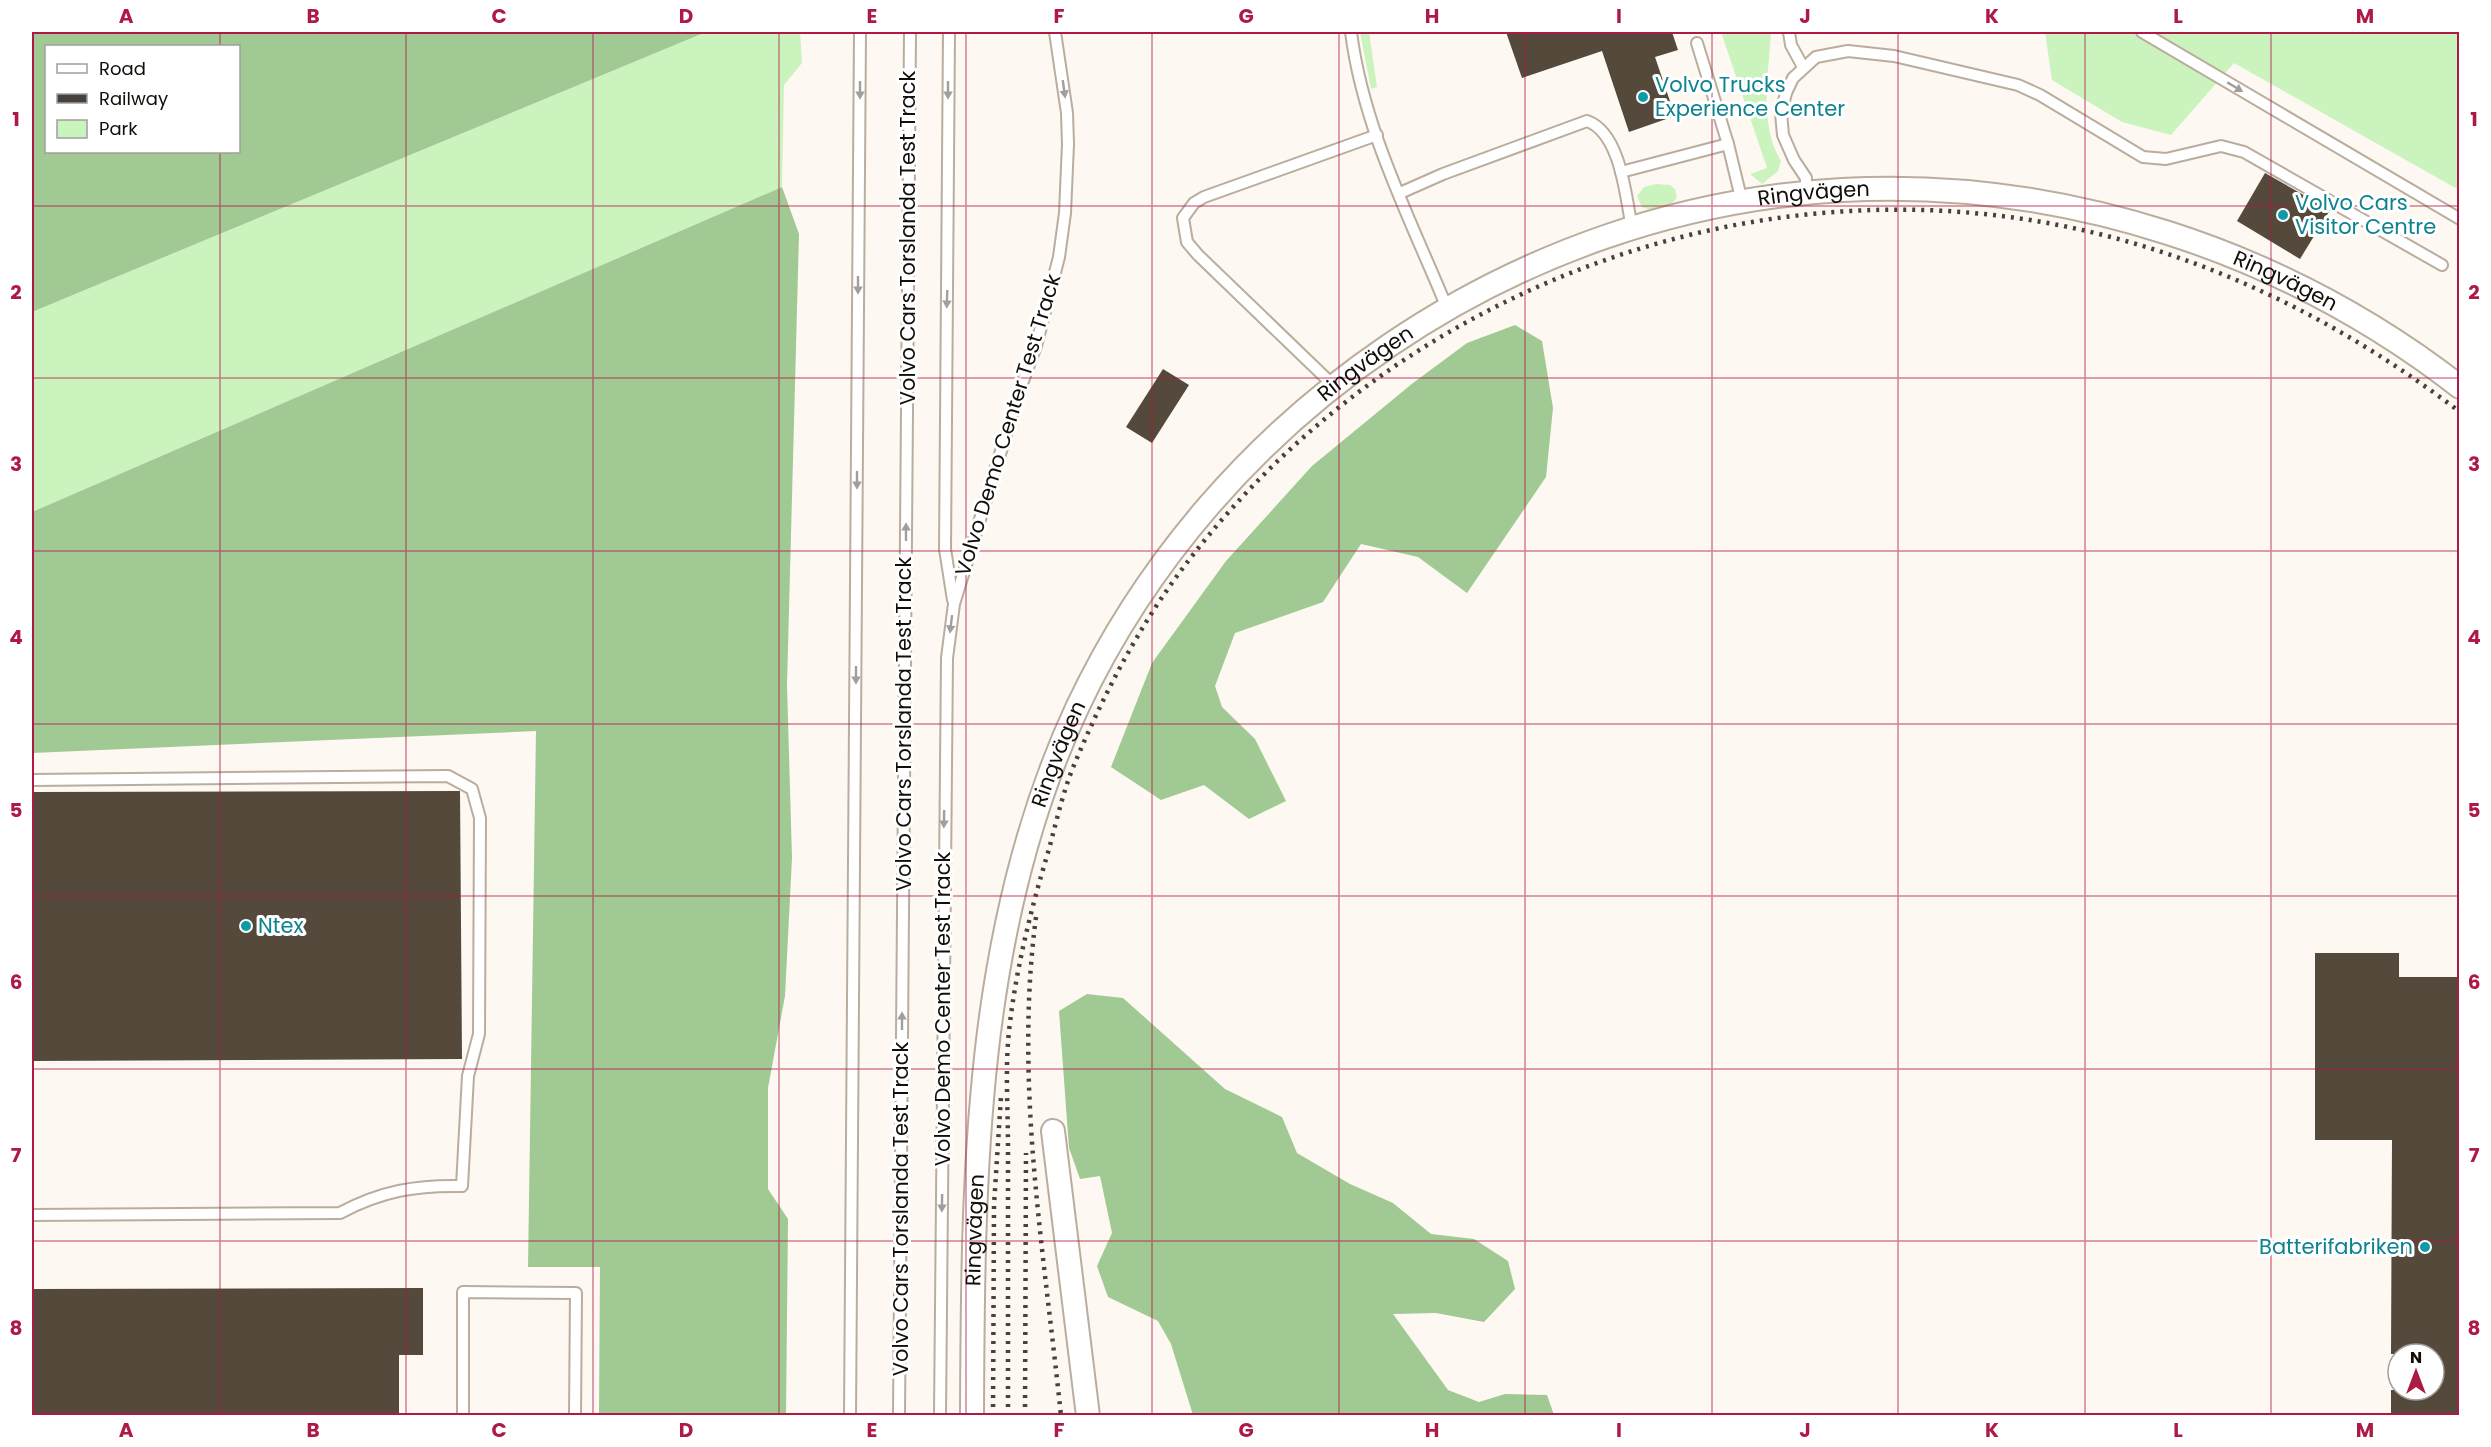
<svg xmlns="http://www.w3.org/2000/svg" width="2491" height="1447" font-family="Poppins,sans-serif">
<rect width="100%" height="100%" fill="#fdf8f1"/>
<g fill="#cbf3be">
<path d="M706,32H800L802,63L784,85L782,187L32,512V312Z"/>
<path d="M1360,32H1369L1377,87L1371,89Z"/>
<path d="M1721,32H1771C1769,72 1758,124 1781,161L1778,171L1762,184L1750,174L1767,168Z"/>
<path d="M2045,32H2459V190L2234,63L2171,135L2122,122L2052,80Z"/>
<path d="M1656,184L1670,185L1675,189L1677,197C1670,209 1655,213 1642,207L1637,196L1644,187Z"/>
</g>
<g fill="#a0c993" fill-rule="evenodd">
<path d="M32,32H706L32,312ZM46,46H238V152H46Z"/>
<path d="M782,187L799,234L787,685L792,858L785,996L768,1088V1189L788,1219L786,1415H599L600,1267H528L536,731L32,753V512Z"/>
<path d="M1515,325L1542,341L1553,408L1546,477L1467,593L1418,557L1361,544L1323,602L1235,633L1215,686L1222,707L1255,739L1286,801L1249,819L1204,785L1161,800L1111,767L1152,663L1226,561L1312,466L1413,383L1467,343Z"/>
<path d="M1087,994L1123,998L1225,1089L1282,1117L1297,1153L1350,1184L1393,1203L1431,1234L1474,1239L1508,1261L1515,1289L1484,1322L1436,1313L1393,1314L1448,1390L1479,1402L1505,1394L1547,1395L1554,1415H1193L1171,1344L1158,1321L1108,1297L1097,1266L1112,1233L1100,1176L1080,1179L1069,1148L1059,1011Z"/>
</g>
<g fill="#54493b">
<path d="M1506,32H1672L1678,50L1655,57L1675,116L1629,132L1602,51L1522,78Z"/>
<path d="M2265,173L2330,210L2300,259L2237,221Z"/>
<path d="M1163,369L1189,385L1152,443L1126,427Z"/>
<path d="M460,791L462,1059L32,1061V792Z"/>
<path d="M2315,953H2399V977H2460V1416H2391V1390H2434V1354H2391L2392,1140H2315Z"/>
<path d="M423,1288V1355H399V1416H32V1289Z"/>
</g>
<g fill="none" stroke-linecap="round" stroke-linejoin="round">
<defs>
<g id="service">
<path d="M949,32L945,549L953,600"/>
<path d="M1351,32C1363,128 1410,218 1447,308"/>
<path d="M1789,32L1791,45L1803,67"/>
<path d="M2142,32L2460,219"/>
<path d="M1697,43L1728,144"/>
<path d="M1621,172L1728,144L1742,202"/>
<path d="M1400,193L1443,174L1587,121C1621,133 1626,198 1632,229"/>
<path d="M1806,193V178L1794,160L1783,135L1781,113L1786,93L1793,78L1816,57L1848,51L1894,56L2018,85L2040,95L2143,157L2166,159L2221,146L2244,152L2442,265"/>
<path d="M1333,385L1198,255L1187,242L1183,218L1194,203L1204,197L1377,135"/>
<path d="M32,780L448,776L472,789L480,818L479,1034L468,1076L462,1186C416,1185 381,1191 340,1213L32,1215"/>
<path d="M463,1416V1292L576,1293L575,1416"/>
<path d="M850,1416L860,32"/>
<path d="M899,1416L910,32"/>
<path d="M940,1416L947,658L954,604L1020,389L1036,346L1059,257L1065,213L1068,144L1067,113L1055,32"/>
</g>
<g id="minor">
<path d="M1053,1131L1088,1416"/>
<path id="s1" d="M972,1416C973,1177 974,929 1077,708C1215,414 1516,208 1842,190C2063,178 2285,251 2460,387"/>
</g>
</defs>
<use href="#service" stroke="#baad9d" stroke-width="14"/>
<use href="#minor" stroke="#baad9d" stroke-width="26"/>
<use href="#service" stroke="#fff" stroke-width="10"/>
<use href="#minor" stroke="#fff" stroke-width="22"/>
<g stroke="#46413c" stroke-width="4.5" stroke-dasharray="3 6" stroke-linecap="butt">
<path d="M1036,917C1014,1083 1044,1250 1061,1416"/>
<path d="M993,1416L994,1205L1001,1097"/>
<path d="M1008,1416C1008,1326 1008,1237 1008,1147C1008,1109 1005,1069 1009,1031C1016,968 1031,909 1049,849C1056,823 1062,796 1072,770C1100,702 1134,635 1177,576C1387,289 1762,147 2107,236C2236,269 2354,331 2460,412"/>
<path d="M1025,1416L1026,1153"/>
</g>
</g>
<defs><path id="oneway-solid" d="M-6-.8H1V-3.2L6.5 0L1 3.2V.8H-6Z" transform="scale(1.5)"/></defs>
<g fill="#a09f9d">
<use href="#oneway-solid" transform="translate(2235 87) rotate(31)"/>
<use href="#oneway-solid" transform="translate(1064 89) rotate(82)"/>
<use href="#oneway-solid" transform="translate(860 90) rotate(90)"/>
<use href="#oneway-solid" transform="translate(948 90) rotate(90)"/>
<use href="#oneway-solid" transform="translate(858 285) rotate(90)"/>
<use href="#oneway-solid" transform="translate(947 299) rotate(92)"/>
<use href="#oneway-solid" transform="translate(857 480) rotate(90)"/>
<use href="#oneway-solid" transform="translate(906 532) rotate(-90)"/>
<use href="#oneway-solid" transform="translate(951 624) rotate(97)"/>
<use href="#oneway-solid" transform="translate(856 675) rotate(90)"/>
<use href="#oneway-solid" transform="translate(944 819) rotate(91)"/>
<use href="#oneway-solid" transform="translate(902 1021) rotate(-90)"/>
<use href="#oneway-solid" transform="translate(942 1203) rotate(91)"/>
</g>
<path fill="none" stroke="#ae1a45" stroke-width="1.5" stroke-opacity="0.55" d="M220,32V46M406,32V1416M593,32V1416M779,32V1416M966,32V1416M1152,32V1416M1339,32V1416M1525,32V1416M1712,32V1416M1898,32V1416M2085,32V1416M2271,32V1416M220,152V1416M32,206H2460M32,378H2460M32,551H2460M32,724H2460M32,896H2460M32,1069H2460M32,1241H2460"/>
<g fill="#0f9aa8" stroke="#fff" stroke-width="2">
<circle cx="1643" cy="97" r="6"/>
<circle cx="2283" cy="215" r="6"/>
<circle cx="246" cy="926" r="6"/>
<circle cx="2425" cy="1247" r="6"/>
</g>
<g text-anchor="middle" stroke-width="6" stroke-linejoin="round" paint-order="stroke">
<g font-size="21" fill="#0d838f" stroke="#fff" text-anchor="start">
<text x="1655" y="92">Volvo Trucks<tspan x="1655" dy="24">Experience Center</tspan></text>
<text x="2295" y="210">Volvo Cars<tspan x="2295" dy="24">Visitor Centre</tspan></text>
<text x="258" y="933">Ntex</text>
<text x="2413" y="1254" text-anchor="end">Batterifabriken</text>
</g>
<g font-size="21" fill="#120e09" stroke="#fff">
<text dy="7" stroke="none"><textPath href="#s1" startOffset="1662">Ringvägen</textPath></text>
<text transform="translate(908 238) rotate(-90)" y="7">Volvo Cars Torslanda Test Track</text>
<text dy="7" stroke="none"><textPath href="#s1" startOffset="2148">Ringvägen</textPath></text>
<text dy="7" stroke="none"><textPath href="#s1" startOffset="1176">Ringvägen</textPath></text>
<text transform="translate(1008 425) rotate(-73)" y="7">Volvo Demo Center Test Track</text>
<text transform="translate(904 724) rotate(-90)" y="7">Volvo Cars Torslanda Test Track</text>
<text dy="7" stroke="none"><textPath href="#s1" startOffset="672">Ringvägen</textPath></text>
<text transform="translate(943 1009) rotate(-90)" y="7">Volvo Demo Center Test Track</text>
<text transform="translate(901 1209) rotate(-90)" y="7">Volvo Cars Torslanda Test Track</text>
<text dy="7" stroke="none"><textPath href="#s1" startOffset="186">Ringvägen</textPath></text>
</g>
</g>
<rect width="2491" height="1447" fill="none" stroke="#ffffff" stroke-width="66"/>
<rect x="45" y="45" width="195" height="108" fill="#ffffff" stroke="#a09f9d" stroke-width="1.5"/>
<rect x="57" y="64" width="30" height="9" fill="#ffffff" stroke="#a09f9d" stroke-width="1.5"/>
<text x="99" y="75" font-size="18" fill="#120e09">Road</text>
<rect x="57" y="94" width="30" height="9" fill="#46413c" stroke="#a09f9d" stroke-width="1.5"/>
<text x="99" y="105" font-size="18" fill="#120e09">Railway</text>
<rect x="57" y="120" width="30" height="18" fill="#cbf3be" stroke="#a09f9d" stroke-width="1.5"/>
<text x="99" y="135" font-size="18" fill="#120e09">Park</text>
<g transform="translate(2416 1372)"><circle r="28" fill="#ffffff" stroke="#a09f9d" stroke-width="1.5"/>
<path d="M0-4.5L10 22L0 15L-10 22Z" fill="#ae1a45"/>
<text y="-9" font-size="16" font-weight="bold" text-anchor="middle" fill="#120e09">N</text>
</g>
<rect x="33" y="33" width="2425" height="1381" fill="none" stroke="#ae1a45" stroke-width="2"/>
<g font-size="20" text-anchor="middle" font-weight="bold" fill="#ae1a45">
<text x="126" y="23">A</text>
<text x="313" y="23">B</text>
<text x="499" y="23">C</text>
<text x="686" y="23">D</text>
<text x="872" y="23">E</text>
<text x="1059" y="23">F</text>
<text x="1246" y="23">G</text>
<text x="1432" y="23">H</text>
<text x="1619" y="23">I</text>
<text x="1805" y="23">J</text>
<text x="1992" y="23">K</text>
<text x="2178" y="23">L</text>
<text x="2365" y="23">M</text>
<text x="16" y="126">1</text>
<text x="2474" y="126">1</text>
<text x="16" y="299">2</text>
<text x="2474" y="299">2</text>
<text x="16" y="471">3</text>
<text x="2474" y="471">3</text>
<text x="16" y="644">4</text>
<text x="2474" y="644">4</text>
<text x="16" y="817">5</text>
<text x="2474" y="817">5</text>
<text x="16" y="989">6</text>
<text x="2474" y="989">6</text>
<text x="16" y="1162">7</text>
<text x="2474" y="1162">7</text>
<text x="16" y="1335">8</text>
<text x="2474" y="1335">8</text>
<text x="126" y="1437">A</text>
<text x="313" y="1437">B</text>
<text x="499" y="1437">C</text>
<text x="686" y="1437">D</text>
<text x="872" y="1437">E</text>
<text x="1059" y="1437">F</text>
<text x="1246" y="1437">G</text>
<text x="1432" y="1437">H</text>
<text x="1619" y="1437">I</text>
<text x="1805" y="1437">J</text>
<text x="1992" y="1437">K</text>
<text x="2178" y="1437">L</text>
<text x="2365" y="1437">M</text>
</g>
</svg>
